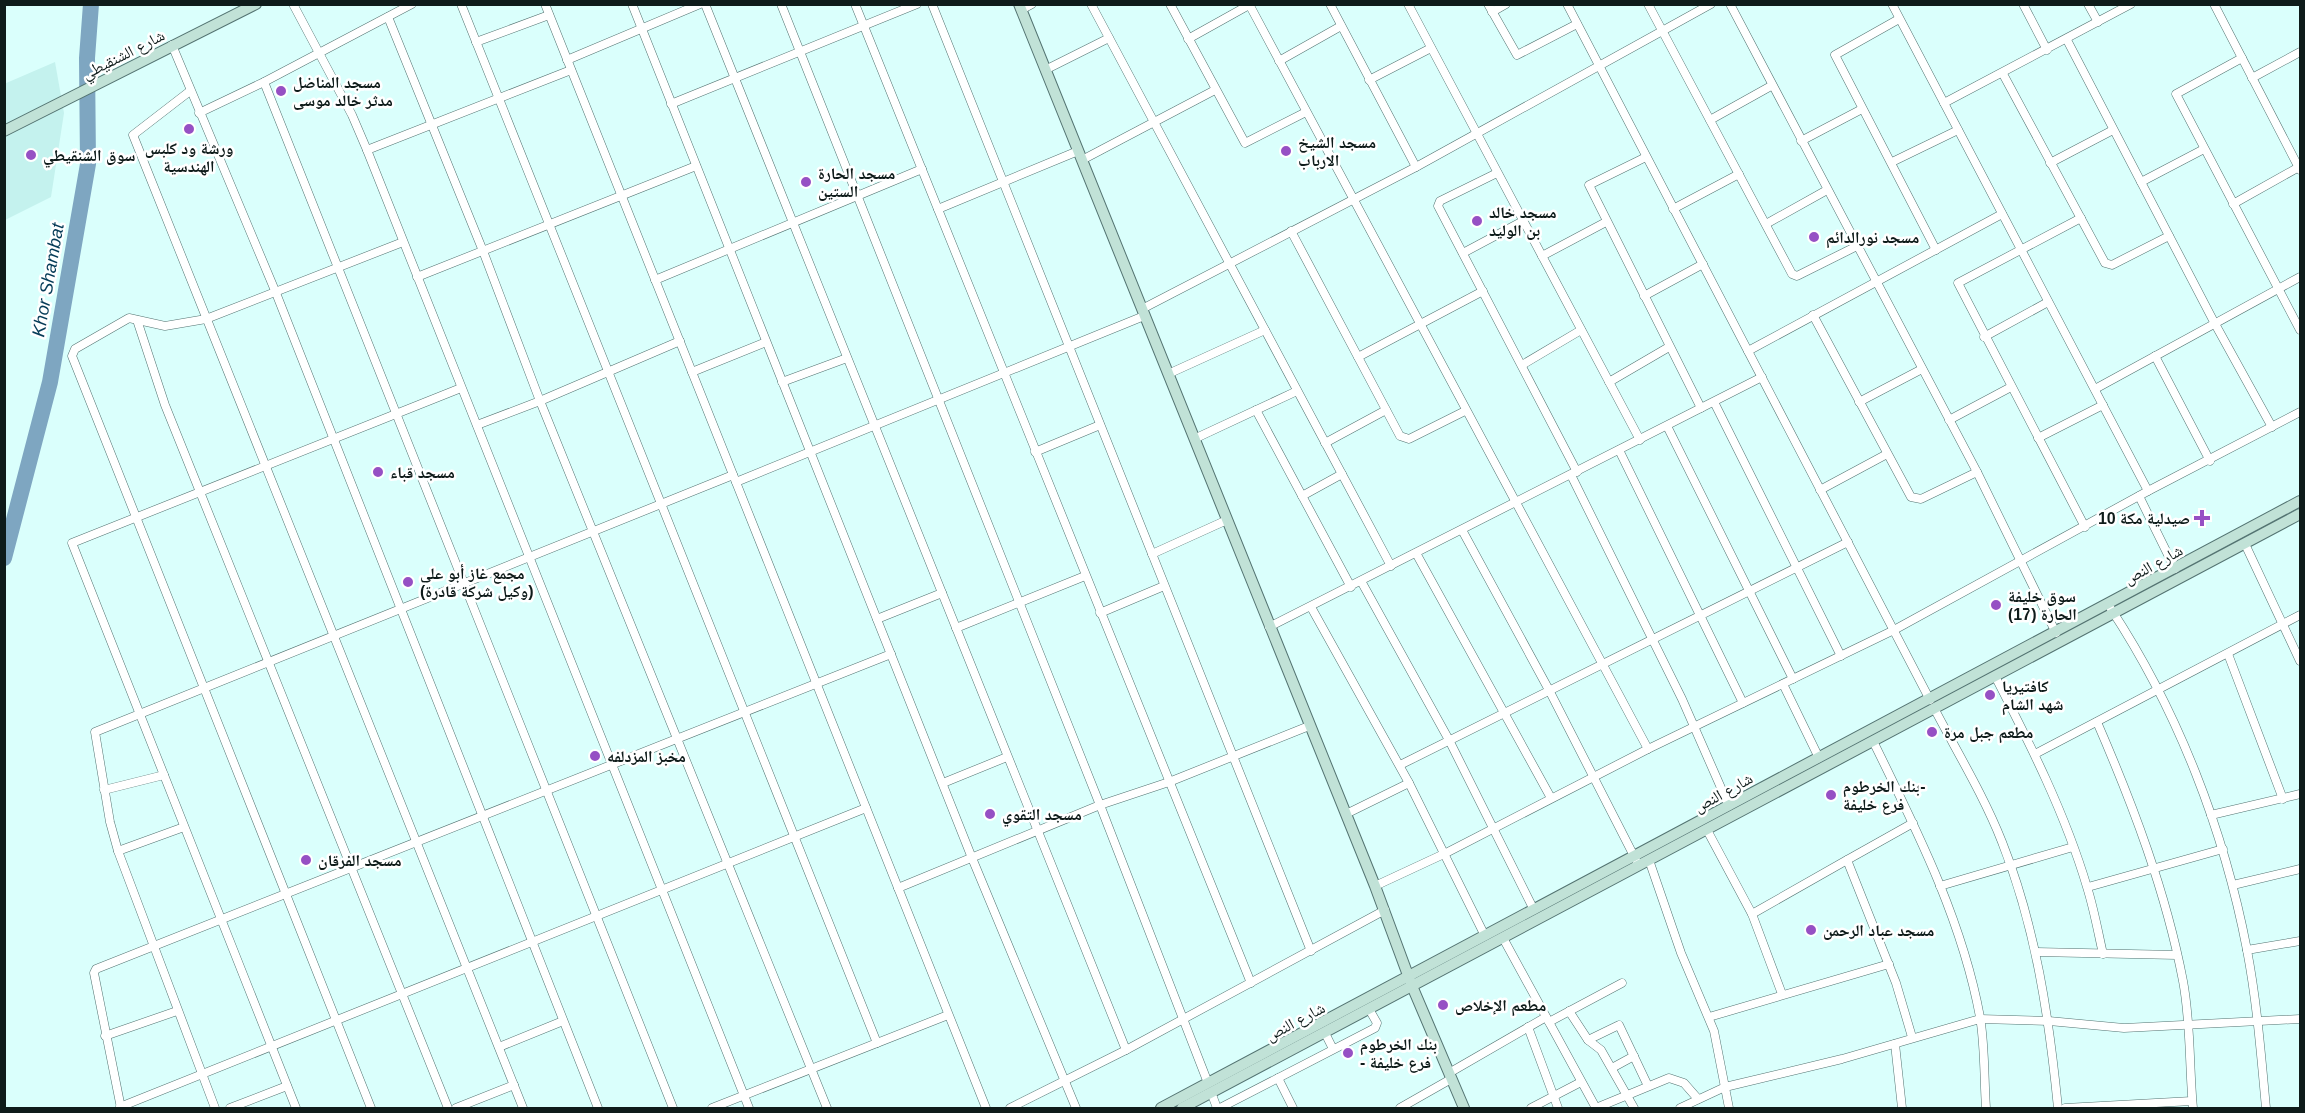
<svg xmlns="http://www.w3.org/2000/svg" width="2305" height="1113" font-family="Arial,'Noto Naskh Arabic',sans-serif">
<rect width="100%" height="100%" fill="#dafffc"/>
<path fill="#c4f2ee" d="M55,62L64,113L51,197L5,220L4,84Z"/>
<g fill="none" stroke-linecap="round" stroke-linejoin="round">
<path stroke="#7ea6c1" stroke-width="16" d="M4,558L50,382L88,164L87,58L91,4"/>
<defs>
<g id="street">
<path d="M293,4L352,115L367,150L749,1108"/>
<path d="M461,4L877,1043"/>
<path d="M545,4L986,1108"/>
<path d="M632,4L972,858L1076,1108"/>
<path d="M705,4L1126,1050"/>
<path d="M781,4L1100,805L1208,1083"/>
<path d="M855,4L1251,983"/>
<path d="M932,4L1311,951"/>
<path d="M1091,4L1391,566"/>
<path d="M1170,4L1245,143L1306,112"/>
<path d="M1249,4L1648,749"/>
<path d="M1330,4L1416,167"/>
<path d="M1408,4L1640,440"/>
<path d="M1488,4L1517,55L1577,24"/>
<path d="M1567,4L1930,700"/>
<path d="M1648,4L1792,274L1797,276L1857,246"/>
<path d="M1730,4L1977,472L2056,633"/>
<path d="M1892,4L2148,491"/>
<path d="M2023,4L2047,50"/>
<path d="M2088,4L2098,22"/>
<path d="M2214,4L2300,170"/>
<path d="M1021,10L1032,4"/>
<path d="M1492,12L1506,4"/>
<path d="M388,17L483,251L540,401L827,1108"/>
<path d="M1899,19L1835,55L1936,250"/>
<path d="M1188,39L1249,5"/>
<path d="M2067,40L2214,322L2272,427"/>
<path d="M476,42L549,15"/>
<path d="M172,45L276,293L598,1108"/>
<path d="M2242,58L2176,94L2300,330"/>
<path d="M567,60L700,4"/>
<path d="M1279,61L1341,26"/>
<path d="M1045,70L1109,38"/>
<path d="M2003,74L2105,263L2112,265L2169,236"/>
<path d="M2252,78L2300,52"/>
<path d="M1369,80L1431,48"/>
<path d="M264,82L412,4"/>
<path d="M190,91L133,135L523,1108"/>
<path d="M1944,103L2131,4"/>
<path d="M671,104L917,4"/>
<path d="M199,113L264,82L673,1108"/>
<path d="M1710,120L1771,86"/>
<path d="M1801,141L1862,109"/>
<path d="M367,150L571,70"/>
<path d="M1646,157L1589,185L1701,408"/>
<path d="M1082,160L1215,90"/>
<path d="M1892,162L1958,130"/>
<path d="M2050,163L2113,130"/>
<path d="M1497,173L1440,201L1438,206L1577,472"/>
<path d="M2141,182L2204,149"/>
<path d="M2233,204L2299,167"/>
<path d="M938,209L1078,151"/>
<path d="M1673,209L1739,174"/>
<path d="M2081,218L1958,283L2085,527"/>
<path d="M1766,224L1827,190"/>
<path d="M1291,231L1400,436L1409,439L1465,411"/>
<path d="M1463,253L1523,221"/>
<path d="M1542,256L1606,222"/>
<path d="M417,277L696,166"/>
<path d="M655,280L922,169"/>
<path d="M1644,296L1703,264"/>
<path d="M1142,309L1416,167L1711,4"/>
<path d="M1813,315L1911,497L1921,499L1977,472"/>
<path d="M137,320L165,405L448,1108"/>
<path d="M1984,337L2048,302"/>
<path d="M1748,351L2002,214"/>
<path d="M2155,356L2210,461"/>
<path d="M1358,357L1483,291"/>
<path d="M1522,365L1581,330"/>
<path d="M692,372L766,342"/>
<path d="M1168,374L1265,330"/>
<path d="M782,382L847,358"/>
<path d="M1609,382L1669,347"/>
<path d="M2095,389L2300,277"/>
<path d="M1714,402L1841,656"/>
<path d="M1859,402L1922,369"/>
<path d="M1256,410L1351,587"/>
<path d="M1949,420L2011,387"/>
<path d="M477,425L540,401L680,341"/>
<path d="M1667,426L1793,679"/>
<path d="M2038,438L2103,405"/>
<path d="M1194,439L1297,391"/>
<path d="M1325,443L1386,410"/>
<path d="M1619,450L1743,703"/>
<path d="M1035,452L1100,425"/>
<path d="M1571,475L1682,699L1729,806"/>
<path d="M736,482L1144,316"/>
<path d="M1820,490L1887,454"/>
<path d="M1302,496L1342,474"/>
<path d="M2139,496L2175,569"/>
<path d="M1462,530L1549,690L1636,860"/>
<path d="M2245,544L2300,661"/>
<path d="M1416,553L1551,798"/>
<path d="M1152,554L1227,520"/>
<path d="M1361,581L1449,740L1534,910"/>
<path d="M1311,607L1409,783L1485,936"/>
<path d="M2111,609C2178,711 2224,830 2247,950C2257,1002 2261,1055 2266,1108"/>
<path d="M1100,613L1164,586"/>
<path d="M877,619L942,593"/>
<path d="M1269,627L1762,377"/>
<path d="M956,628L1085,576"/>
<path d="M2228,654L2283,799"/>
<path d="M1995,676C2030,744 2065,813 2087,887C2094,909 2098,932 2103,954"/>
<path d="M1783,684L1819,758"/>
<path d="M1934,708C1957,752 1984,796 2002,842C2036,928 2049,1017 2058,1108"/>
<path d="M2097,722C2133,805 2166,892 2183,981C2191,1023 2189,1066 2193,1108"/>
<path d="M1873,741C1916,829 1962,919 1980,1017C1985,1046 1984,1079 1986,1108"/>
<path d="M2035,754L2300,615"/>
<path d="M1400,765L1848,542"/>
<path d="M943,783L1007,757"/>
<path d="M104,790L164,775"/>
<path d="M1346,814L1409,783"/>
<path d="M2211,815L2300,794"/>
<path d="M1707,830L1752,914L1782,994"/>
<path d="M118,851L184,827"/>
<path d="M1649,860L1681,953L1714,1031L1729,1108"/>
<path d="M2233,885L2300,869"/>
<path d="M1375,886L1446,853L1648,749L1894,630L2148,491L2300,412"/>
<path d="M1940,886L2073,847"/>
<path d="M2088,887L2223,849"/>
<path d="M898,888L1100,805L1169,782L1309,726"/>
<path d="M1752,914L1847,860"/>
<path d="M1503,938L1596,1108"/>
<path d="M2247,950L2300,941"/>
<path d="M2036,952L2177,955"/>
<path d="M1569,1011L1588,1040L1601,1050L1634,1108"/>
<path d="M1709,1017L1889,964"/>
<path d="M1549,1022L1622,983"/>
<path d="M1528,1027L1558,1108"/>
<path d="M1325,1033L1333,1049"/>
<path d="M105,1036L177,1011"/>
<path d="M1912,1037L1896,983L1847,860L1913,823"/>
<path d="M1588,1040L1619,1025L1648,1086"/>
<path d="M1895,1044L1902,1108"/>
<path d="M499,1047L563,1021"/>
<path d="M1612,1068L1634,1056"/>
<path d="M1449,1073L1546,1017"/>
<path d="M1278,1078L1293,1108"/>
<path d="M1211,1092L1217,1108"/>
<path d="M120,1107L866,808"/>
<path d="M121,1108L94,973L96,969L891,654"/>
<path d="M215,1108L118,851L110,822L95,732L733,475"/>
<path d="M230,1108L287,1086"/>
<path d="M296,1108L72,543L461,388"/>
<path d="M371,1108L72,356L75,349L129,318L165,326L206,319L403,242"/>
<path d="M456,1108L514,1085"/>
<path d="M712,1108L948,1015"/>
<path d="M1010,1108L1126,1050L1385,910"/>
<path d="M1220,1108L1375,1028L1377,1023L1369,1009"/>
<path d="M1400,1108L1451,1079"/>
<path d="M1531,1108L1581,1082"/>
<path d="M1596,1108L1669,1078L1684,1083L1698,1099"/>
<path d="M1680,1108L1725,1087L1842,1059L1980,1019L2049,1021L2124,1028L2300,1019"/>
<path d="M2065,1108L2192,1101"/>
</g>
<g id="secondary">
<path d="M1019,4L1375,886L1412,986L1464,1108"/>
<path d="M4,131L256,4"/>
<path d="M1161,1108L2300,501"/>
<path d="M1182,1108L2300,514"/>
</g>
</defs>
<use href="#street" stroke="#537371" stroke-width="9"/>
<use href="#secondary" stroke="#537371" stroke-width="12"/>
<use href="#street" stroke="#fff" stroke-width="8"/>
<use href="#secondary" stroke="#c1e2d7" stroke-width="10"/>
</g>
<g fill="#9650c4" stroke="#fff" stroke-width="2">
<circle cx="281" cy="91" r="6"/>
<circle cx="189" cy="129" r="6"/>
<circle cx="1286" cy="151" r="6"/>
<circle cx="31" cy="155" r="6"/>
<circle cx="806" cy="182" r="6"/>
<circle cx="1477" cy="221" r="6"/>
<circle cx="1814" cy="237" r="6"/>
<circle cx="378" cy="472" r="6"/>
<path d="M2199 509h6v6h6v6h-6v6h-6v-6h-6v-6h6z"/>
<circle cx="408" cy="582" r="6"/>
<circle cx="1996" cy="605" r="6"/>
<circle cx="1990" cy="695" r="6"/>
<circle cx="1932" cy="732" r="6"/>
<circle cx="595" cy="756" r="6"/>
<circle cx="1831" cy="795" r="6"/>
<circle cx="990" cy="814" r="6"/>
<circle cx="306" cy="860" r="6"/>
<circle cx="1811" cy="930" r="6"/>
<circle cx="1443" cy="1005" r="6"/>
<circle cx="1348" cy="1053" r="6"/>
</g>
<g text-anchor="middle" stroke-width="5" stroke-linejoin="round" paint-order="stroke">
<g font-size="16" fill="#0e1b1a" stroke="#fff">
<text transform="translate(123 54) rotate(-27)" y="6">شارع الشنقيطي</text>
<text transform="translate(2153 564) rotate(-29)" y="6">شارع النص</text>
<text transform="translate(1723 792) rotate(-29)" y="6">شارع النص</text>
<text transform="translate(1295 1021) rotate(-28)" y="6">شارع النص</text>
</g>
<g font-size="16" font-weight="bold" fill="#0e1b1a" stroke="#fff" text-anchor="start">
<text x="293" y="88">مسجد المناضل<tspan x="293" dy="18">مدثر خالد موسى</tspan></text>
<text x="1298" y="148">مسجد الشيخ<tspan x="1298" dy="18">الارباب</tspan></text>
<text x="189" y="154" text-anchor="middle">ورشة ود كلبس<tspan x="189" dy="18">الهندسية</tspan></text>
<text x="43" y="161">سوق الشنقيطي</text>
<text x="818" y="179">مسجد الحارة<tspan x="818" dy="18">الستين</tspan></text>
<text x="1489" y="218">مسجد خالد<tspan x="1489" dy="18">بن الوليد</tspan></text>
<text x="1826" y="243">مسجد نورالدائم</text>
<text x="390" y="478">مسجد قباء</text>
<text x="2190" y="524" text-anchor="end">صيدلية مكة 10</text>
<text x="420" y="579">مجمع غاز أبو علي<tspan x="420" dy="18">(وكيل شركة قادرة)</tspan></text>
<text x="2008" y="602">سوق خليفة<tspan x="2008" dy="18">الحارة (17)</tspan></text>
<text x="2002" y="692">كافتيريا<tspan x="2002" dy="18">شهد الشام</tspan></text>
<text x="1944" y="738">مطعم جبل مرة</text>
<text x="607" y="762">مخبز المزدلفه</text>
<text x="1843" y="792">بنك الخرطوم-<tspan x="1843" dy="18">فرع خليفة</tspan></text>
<text x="1002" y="820">مسجد التقوي</text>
<text x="318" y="866">مسجد الفرقان</text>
<text x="1823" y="936">مسجد عباد الرحمن</text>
<text x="1455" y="1011">مطعم الإخلاص</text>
<text x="1360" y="1050">بنك الخرطوم<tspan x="1360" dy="18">- فرع خليفة</tspan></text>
</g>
<g font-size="18" font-style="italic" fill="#053b57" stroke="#fff">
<text transform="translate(48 280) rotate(-80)" y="6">Khor Shambat</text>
</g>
</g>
<rect width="2305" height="1113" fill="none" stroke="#0e1b1a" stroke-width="12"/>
</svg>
